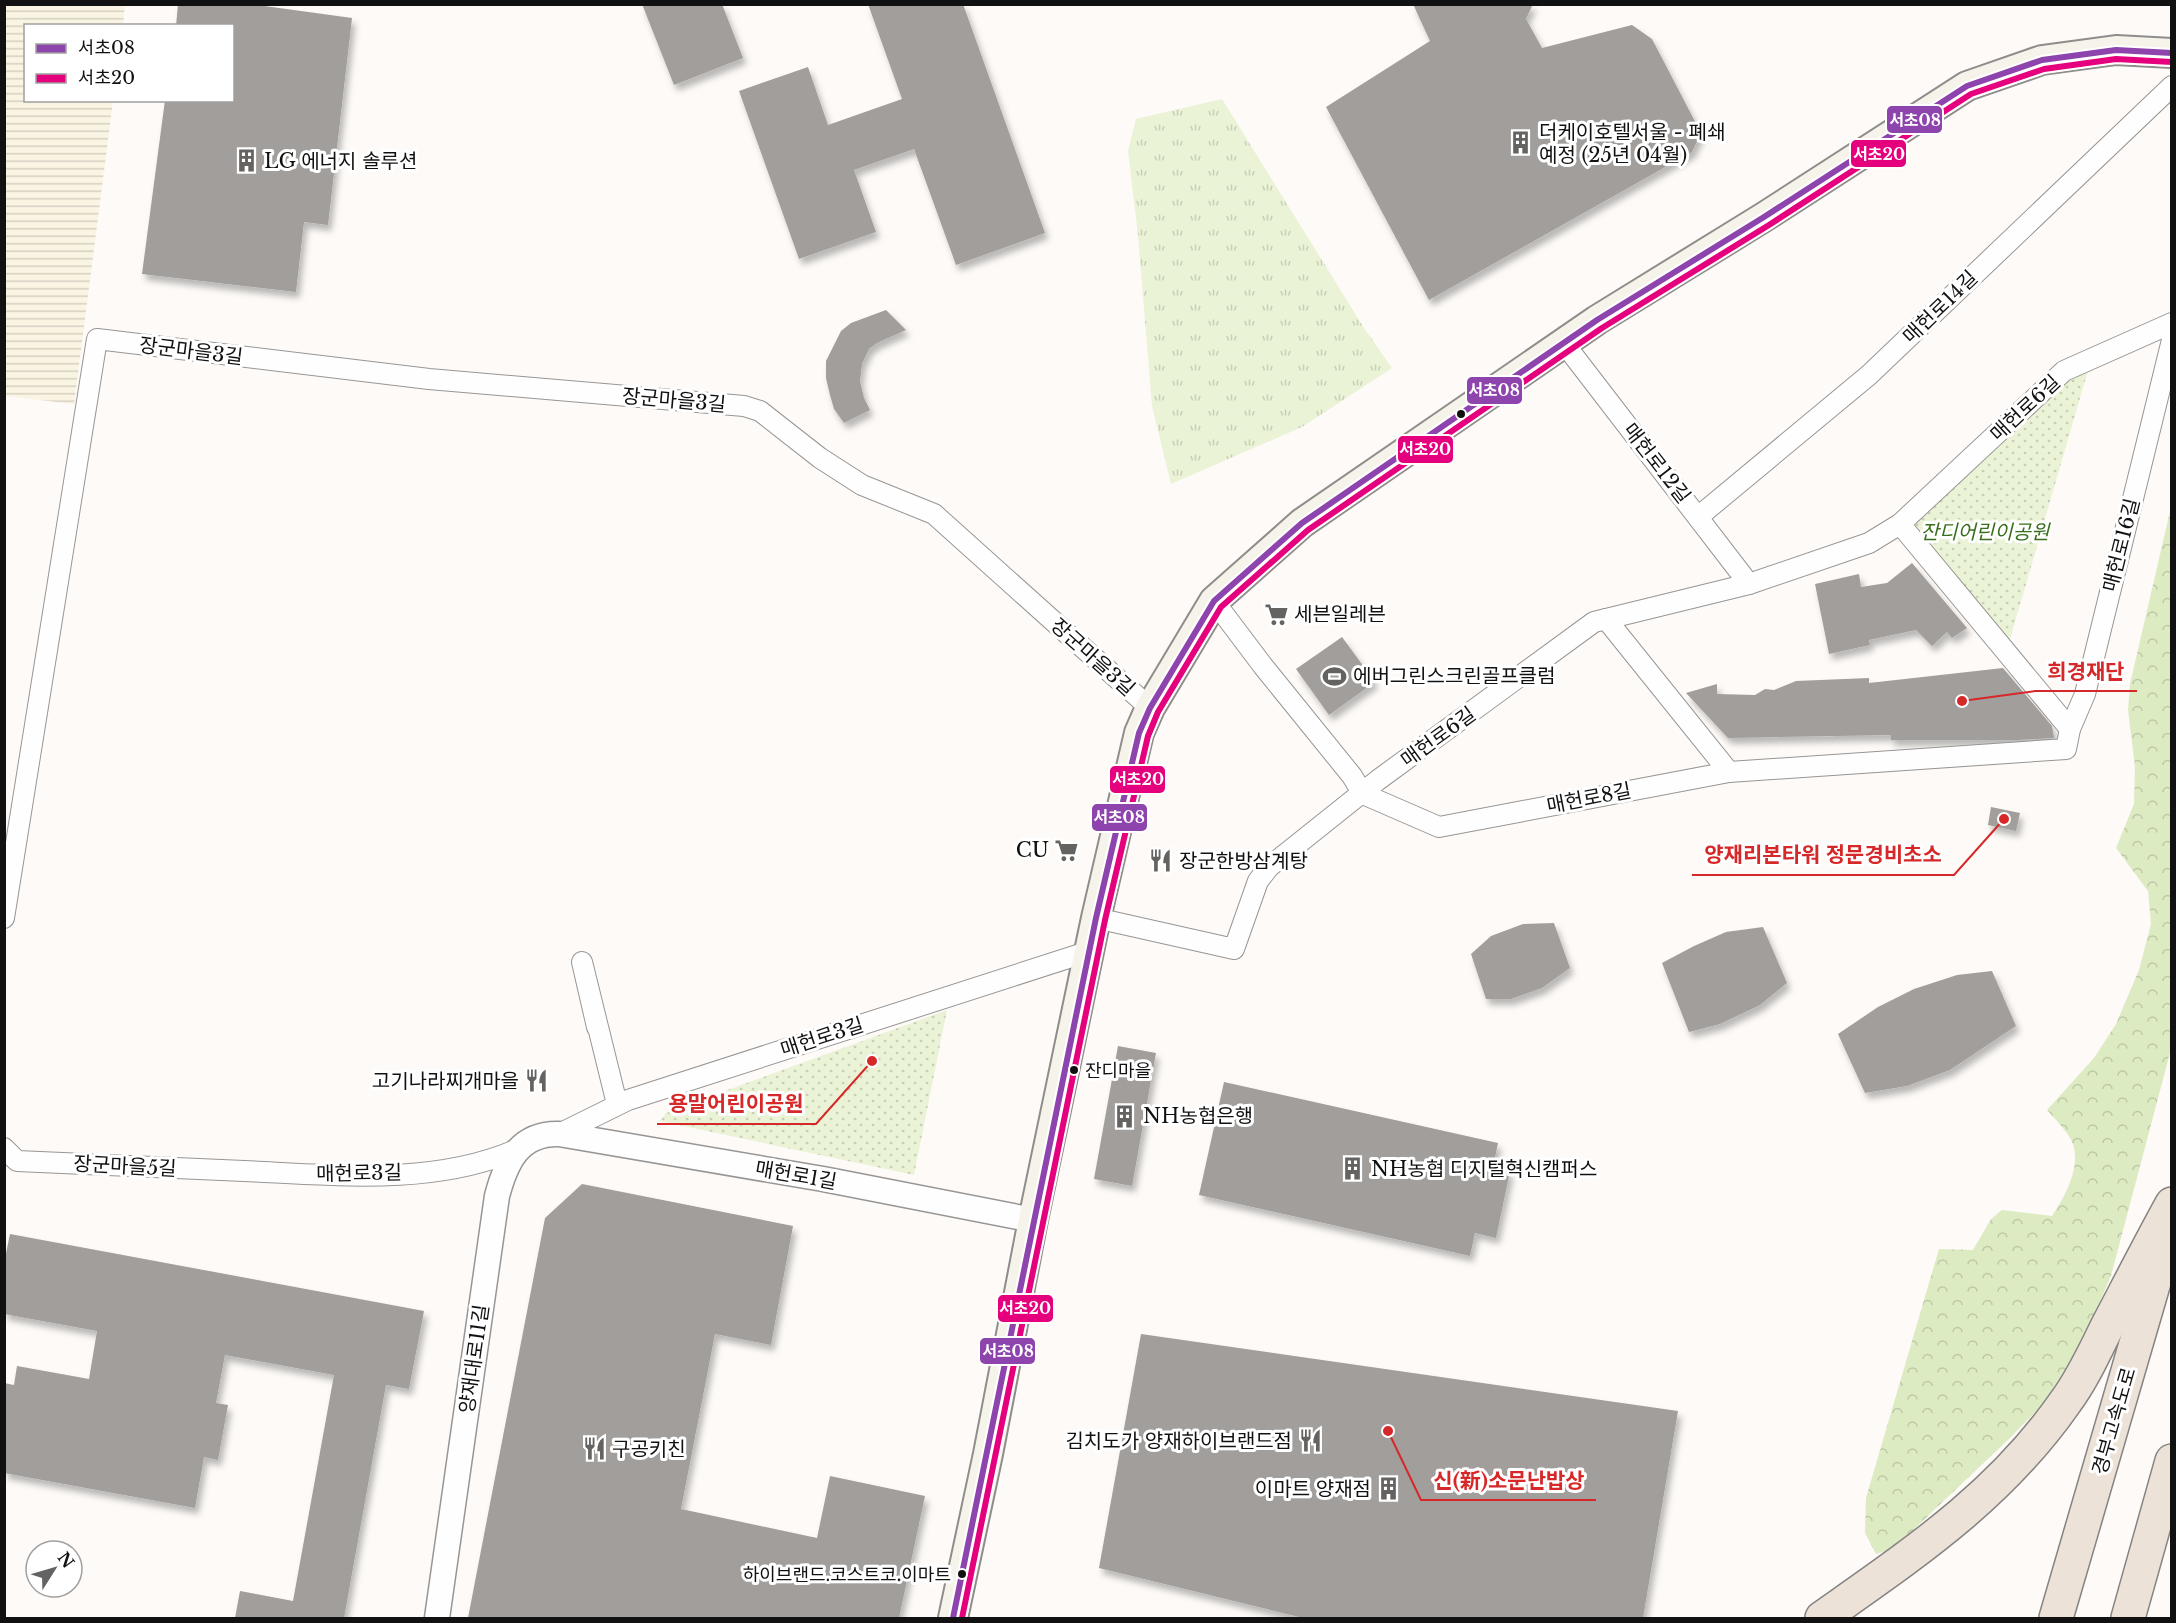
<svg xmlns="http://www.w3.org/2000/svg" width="2176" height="1623" font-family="'Libre Baskerville','Noto Sans KR',serif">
<defs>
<pattern id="farmland-rules" width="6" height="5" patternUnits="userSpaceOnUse" patternTransform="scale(1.5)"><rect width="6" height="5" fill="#faf4e3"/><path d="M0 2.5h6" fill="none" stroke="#d5d0c2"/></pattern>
<pattern id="grass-tufts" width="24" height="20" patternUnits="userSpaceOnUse" patternTransform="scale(1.5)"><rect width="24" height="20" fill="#ebf3d6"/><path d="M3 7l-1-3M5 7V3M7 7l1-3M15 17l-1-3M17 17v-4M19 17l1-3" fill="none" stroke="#c8cfb7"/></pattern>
<pattern id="forest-crowns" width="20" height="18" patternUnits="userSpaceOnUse" patternTransform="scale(1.5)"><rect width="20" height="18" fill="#ddebc3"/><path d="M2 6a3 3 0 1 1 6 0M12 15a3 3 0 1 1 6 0" fill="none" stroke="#bdc8a6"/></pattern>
<pattern id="park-dots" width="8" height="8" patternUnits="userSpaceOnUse" patternTransform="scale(1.5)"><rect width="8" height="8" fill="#ebf3d6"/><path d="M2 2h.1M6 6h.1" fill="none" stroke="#c8cfb7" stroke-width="1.8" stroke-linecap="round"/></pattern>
<filter id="shadow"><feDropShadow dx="3.5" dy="6" stdDeviation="3" flood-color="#0004"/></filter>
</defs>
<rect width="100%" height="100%" fill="#fdfaf7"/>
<path fill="url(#farmland-rules)" d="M5,4L125,5L123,25L26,26V100L113,101L74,404L5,396Z"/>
<path fill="url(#grass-tufts)" d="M1222,99L1364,328L1392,368L1302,427L1171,484L1152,406L1138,235L1128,151L1136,119Z"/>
<path fill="url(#forest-crowns)" d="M2171,507V1049L2111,1276L2065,1381L2010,1438L1892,1550L1876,1554L1865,1533L1866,1498L1939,1249L1973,1250L1991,1219L2002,1210L2052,1216C2066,1195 2085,1161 2069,1136C2063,1127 2054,1118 2047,1110L2094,1058L2116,1024L2139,970L2151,924L2148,891L2116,848L2134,804L2135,767L2128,710L2130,684Z"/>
<g fill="url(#park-dots)">
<path d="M2089,367L2008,646L1910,530L2066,379Z"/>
<path d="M947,1010L914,1175L660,1121L667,1112Z"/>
</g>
<g fill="#a19e9c" filter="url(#shadow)">
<path d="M178,4H250L352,18L328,225L304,222L296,292L142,274L165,100H232V26H176Z"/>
<path d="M642,4H722L743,58L674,85Z"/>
<path d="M868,4H963L1045,233L956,265L914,149L854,170L876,232L799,259L739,91L808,67L828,125L902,99Z"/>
<path d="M1413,4H1533L1526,19L1542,48L1632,25L1652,39L1701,133L1692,152L1429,300L1326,107L1430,41Z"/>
<path d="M886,310L906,330L877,343L869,349L862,364L860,381L864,398L870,410L844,423L834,409L830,395L826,378V361L841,331L851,323Z"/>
<path d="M1912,563L1967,628L1952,638L1947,632L1932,646L1916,630L1869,640L1870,645L1829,654L1815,584L1859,574L1861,587L1887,583Z"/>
<path d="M1342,637L1375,682L1329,715L1296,669Z"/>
<path d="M2003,668L2052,726L2054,738L2017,740H1891V735L1728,738L1686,693L1717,684V694L1755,695L1765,689L1774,690L1796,681L1869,678V683Z"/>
<path d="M1991,807L2020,813L2016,831L1988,825Z"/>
<path d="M1554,923L1570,968L1542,988L1511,999H1486L1471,954L1491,936L1523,924Z"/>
<path d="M1763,927L1787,983L1760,1005L1720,1024L1689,1032L1662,963L1694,946L1726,932Z"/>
<path d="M1992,971L2016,1026L1950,1070L1907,1086L1865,1093L1838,1034L1878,1007L1914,989L1957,975Z"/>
<path d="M1118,1046L1156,1053L1132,1186L1094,1179Z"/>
<path d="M1224,1082L1498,1143L1493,1167L1510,1171L1496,1238L1475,1233L1470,1256L1199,1195Z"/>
<path d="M582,1184L793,1226L771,1345L715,1334L681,1509L817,1538L830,1476L925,1496L899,1618H468L545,1218Z"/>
<path d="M10,1234L424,1311L409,1389L386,1385L344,1618H235L240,1591L293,1601L334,1375L225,1355L216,1403L228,1405L218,1460L204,1457L195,1508L4,1473V1383L14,1385L17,1366L89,1379L97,1331L4,1314V1263Z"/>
<path d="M1141,1334L1678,1411L1643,1618H1303L1099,1568Z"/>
</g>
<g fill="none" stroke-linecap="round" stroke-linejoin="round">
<defs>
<g id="minor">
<path d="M1563,342L1749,584"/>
<path d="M1698,517L1869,375L2172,86"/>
<path d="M1900,524L2070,729"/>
<path d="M1214,601L1263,666L1352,776L1363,794L1439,827L1729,772L2066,749L2070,729L2085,694L2172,340"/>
<path d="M1606,619L1729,772"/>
<path d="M4,918L97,339L429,379L744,406L760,411L820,458L862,485L934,514L1150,708"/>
<path d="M1096,918L1234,949L1258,881L1269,867L1378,780L1594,622L1749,584L1869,543L1900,524L2064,371L2172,323"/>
<path d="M597,1027L582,962L617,1104"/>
<path d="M559,1134L628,1100L1090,951"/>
<path d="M4,1148L17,1161C93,1164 168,1168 244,1171C333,1175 435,1186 518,1149"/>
</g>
<path id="tertiary" d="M437,1618L497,1196C506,1162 519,1133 559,1134L823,1179L1033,1220"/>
<path id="secondary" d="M953,1618L988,1454L1033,1220L1096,918L1139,733L1150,708L1214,601L1302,523L1597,320L1764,217L1967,86L2042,60L2116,50L2172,53"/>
<g id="trunk">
<path d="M1822,1618C1914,1553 2000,1496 2066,1401C2083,1378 2095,1351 2108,1325C2129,1285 2150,1244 2172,1204"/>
<path d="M2056,1618L2163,1251"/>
<path d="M2128,1618L2172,1461"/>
</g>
</defs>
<use href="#minor" stroke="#979695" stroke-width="22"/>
<use href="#tertiary" stroke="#979695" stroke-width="27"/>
<use href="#secondary" stroke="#8e8d8b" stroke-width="32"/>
<use href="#trunk" stroke="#858382" stroke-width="36"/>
<use href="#minor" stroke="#fffefe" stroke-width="20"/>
<use href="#tertiary" stroke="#fffefe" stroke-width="24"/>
<use href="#secondary" stroke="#f6f3eb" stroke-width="28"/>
<use href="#trunk" stroke="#ece2d8" stroke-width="33"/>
<defs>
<path id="bus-1" d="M953,1618L1096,918L1139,733L1150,708L1214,601L1302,523L1597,320L1764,217L1967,86L2042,60L2116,50L2172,53"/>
<path id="bus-2" d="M962,1618L1105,920L1148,736L1158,712L1221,607L1308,530L1602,328L1769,225L1971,94L2044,69L2116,59L2172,62"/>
</defs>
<use href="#bus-1" stroke="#fff" stroke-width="10"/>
<use href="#bus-2" stroke="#fff" stroke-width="10"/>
<use href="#bus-1" stroke="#8e44ad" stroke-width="6"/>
<use href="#bus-2" stroke="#e5007d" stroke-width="6"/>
</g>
<defs>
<symbol id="building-bare" viewBox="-9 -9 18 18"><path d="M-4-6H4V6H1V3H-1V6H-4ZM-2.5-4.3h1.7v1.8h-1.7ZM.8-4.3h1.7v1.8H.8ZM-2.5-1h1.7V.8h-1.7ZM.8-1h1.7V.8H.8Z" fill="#646362" stroke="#fff" stroke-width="2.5" paint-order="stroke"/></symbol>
<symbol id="supermarket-bare" viewBox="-9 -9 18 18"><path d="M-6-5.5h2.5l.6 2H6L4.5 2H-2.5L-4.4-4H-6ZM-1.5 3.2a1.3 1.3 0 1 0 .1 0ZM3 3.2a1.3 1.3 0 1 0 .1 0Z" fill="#646362" stroke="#fff" stroke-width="2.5" paint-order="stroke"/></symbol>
<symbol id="stadium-bare" viewBox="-9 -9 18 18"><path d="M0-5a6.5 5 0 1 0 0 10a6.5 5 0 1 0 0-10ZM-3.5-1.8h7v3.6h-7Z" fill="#646362" stroke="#fff" stroke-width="2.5" paint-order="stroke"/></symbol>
<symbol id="restaurant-bare" viewBox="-9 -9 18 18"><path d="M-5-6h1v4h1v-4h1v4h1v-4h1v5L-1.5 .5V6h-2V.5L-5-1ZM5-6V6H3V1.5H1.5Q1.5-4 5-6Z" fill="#646362" stroke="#fff" stroke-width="2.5" paint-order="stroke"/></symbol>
</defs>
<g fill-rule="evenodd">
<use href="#building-bare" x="1504" y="126" width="33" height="33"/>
<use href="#building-bare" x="230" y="144" width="33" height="33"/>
<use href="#supermarket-bare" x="1260" y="598" width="33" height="33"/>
<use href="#stadium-bare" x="1318" y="660" width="33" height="33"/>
<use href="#supermarket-bare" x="1050" y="834" width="33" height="33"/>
<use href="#restaurant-bare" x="1144" y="844" width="33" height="33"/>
<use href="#restaurant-bare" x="520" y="1064" width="33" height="33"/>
<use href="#building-bare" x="1108" y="1100" width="33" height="33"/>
<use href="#building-bare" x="1336" y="1152" width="33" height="33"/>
<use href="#restaurant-bare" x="1294" y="1424" width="33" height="33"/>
<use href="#restaurant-bare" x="578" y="1432" width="33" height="33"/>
<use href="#building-bare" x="1372" y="1472" width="33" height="33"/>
</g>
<g fill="#111" stroke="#fff" stroke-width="2">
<circle cx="1461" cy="414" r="5"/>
<circle cx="1074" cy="1070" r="5"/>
<circle cx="962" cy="1574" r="5"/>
</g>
<g text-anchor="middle" stroke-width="6" stroke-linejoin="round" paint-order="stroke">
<g font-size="18" fill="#111" stroke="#fff" text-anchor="start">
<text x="1085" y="1077">잔디마을</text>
<text x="951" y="1581" text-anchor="end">하이브랜드.코스트코.이마트</text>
</g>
<g font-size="20" fill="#111" stroke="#fff" text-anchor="start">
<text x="1539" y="139">더케이호텔서울 - 폐쇄<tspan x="1539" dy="23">예정 (25년 04월)</tspan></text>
<text x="264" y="168">LG 에너지 솔루션</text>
<text x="1294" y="621">세븐일레븐</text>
<text x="1353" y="683">에버그린스크린골프클럼</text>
<text x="1049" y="857" text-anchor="end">CU</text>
<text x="1179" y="868">장군한방삼계탕</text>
<text x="519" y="1088" text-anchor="end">고기나라찌개마을</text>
<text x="1143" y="1123">NH농협은행</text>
<text x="1371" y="1176">NH농협 디지털혁신캠퍼스</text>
<text x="1292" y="1448" text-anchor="end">김치도가 양재하이브랜드점</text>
<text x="612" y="1456">구공키친</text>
<text x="1371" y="1496" text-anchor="end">이마트 양재점</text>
</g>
<g font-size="20" fill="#111" stroke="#fff">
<text transform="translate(1940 307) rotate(-44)" y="7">매헌로14길</text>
<text transform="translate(191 351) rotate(7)" y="7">장군마을3길</text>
<text transform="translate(674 400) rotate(5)" y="7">장군마을3길</text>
<text transform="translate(2025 408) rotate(-43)" y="7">매헌로6길</text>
<text transform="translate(1657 463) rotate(52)" y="7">매헌로12길</text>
<text transform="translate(2121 545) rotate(-76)" y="7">매헌로16길</text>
<text transform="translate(1093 657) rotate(42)" y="7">장군마을3길</text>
<text transform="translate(1438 737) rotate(-36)" y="7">매헌로6길</text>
<text transform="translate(1589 798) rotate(-11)" y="7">매헌로8길</text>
<text transform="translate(822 1037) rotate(-18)" y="7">매헌로3길</text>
<text transform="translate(125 1166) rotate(3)" y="7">장군마을5길</text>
<text transform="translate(359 1173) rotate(-1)" y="7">매헌로3길</text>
<text transform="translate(796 1175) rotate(10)" y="7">매헌로1길</text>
<text transform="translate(474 1359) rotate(-82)" y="7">양재대로11길</text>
<text transform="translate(2114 1421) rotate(-74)" y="7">경부고속도로</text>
</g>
<g font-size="20" font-style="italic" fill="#396e1c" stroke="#fff">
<text x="1985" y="539">잔디어린이공원</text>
</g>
</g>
<path fill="none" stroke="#d62828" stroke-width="2" d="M1962 701L2035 691H2137M2004 819L1954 875H1692M872 1061L816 1124H657M1388 1431L1421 1500H1596"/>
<g fill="#d62828" stroke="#fff" stroke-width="2">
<circle cx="1962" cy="701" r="6"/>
<circle cx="2004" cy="819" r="6"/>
<circle cx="872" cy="1061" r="6"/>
<circle cx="1388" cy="1431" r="6"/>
</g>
<g font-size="21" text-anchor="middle" font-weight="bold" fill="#d62828" stroke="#fff" stroke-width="6" stroke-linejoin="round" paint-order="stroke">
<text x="2086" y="679">희경재단</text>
<text x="1823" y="862">양재리본타워 정문경비초소</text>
<text x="736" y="1111">용말어린이공원</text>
<text x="1509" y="1488">신(新)소문난밥상</text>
</g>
<g stroke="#fff" stroke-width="2">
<rect x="1886" y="105" width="57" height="29" rx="6" fill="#8e44ad"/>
<rect x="1850" y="139" width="57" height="29" rx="6" fill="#e5007d"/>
<rect x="1466" y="376" width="57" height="29" rx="6" fill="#8e44ad"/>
<rect x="1397" y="435" width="57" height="29" rx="6" fill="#e5007d"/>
<rect x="1109" y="765" width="57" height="29" rx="6" fill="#e5007d"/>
<rect x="1091" y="803" width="57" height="29" rx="6" fill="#8e44ad"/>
<rect x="997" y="1294" width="57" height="29" rx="6" fill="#e5007d"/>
<rect x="979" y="1337" width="57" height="28" rx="6" fill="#8e44ad"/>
</g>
<g font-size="16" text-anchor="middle" font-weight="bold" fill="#fff">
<text x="1915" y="126">서초08</text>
<text x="1879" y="160">서초20</text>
<text x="1494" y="396">서초08</text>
<text x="1425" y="455">서초20</text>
<text x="1138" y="785">서초20</text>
<text x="1119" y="823">서초08</text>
<text x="1025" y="1314">서초20</text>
<text x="1008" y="1357">서초08</text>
</g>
<rect width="2176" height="1623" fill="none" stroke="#111111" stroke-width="12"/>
<rect x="24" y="24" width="210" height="78" fill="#ffffff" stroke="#a0a0a0" stroke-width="1.5"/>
<rect x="36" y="44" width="30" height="9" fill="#8e44ad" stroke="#a0a0a0" stroke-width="1.5"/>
<text x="78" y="54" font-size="18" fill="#111111">서초08</text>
<rect x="36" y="74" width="30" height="9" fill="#e5007d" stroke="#a0a0a0" stroke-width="1.5"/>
<text x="78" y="84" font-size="18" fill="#111111">서초20</text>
<g transform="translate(54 1569) rotate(53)"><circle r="28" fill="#ffffff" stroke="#a0a0a0" stroke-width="1.5"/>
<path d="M0-4.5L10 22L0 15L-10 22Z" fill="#646362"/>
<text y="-9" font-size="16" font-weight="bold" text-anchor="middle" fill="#111111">N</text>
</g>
</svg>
